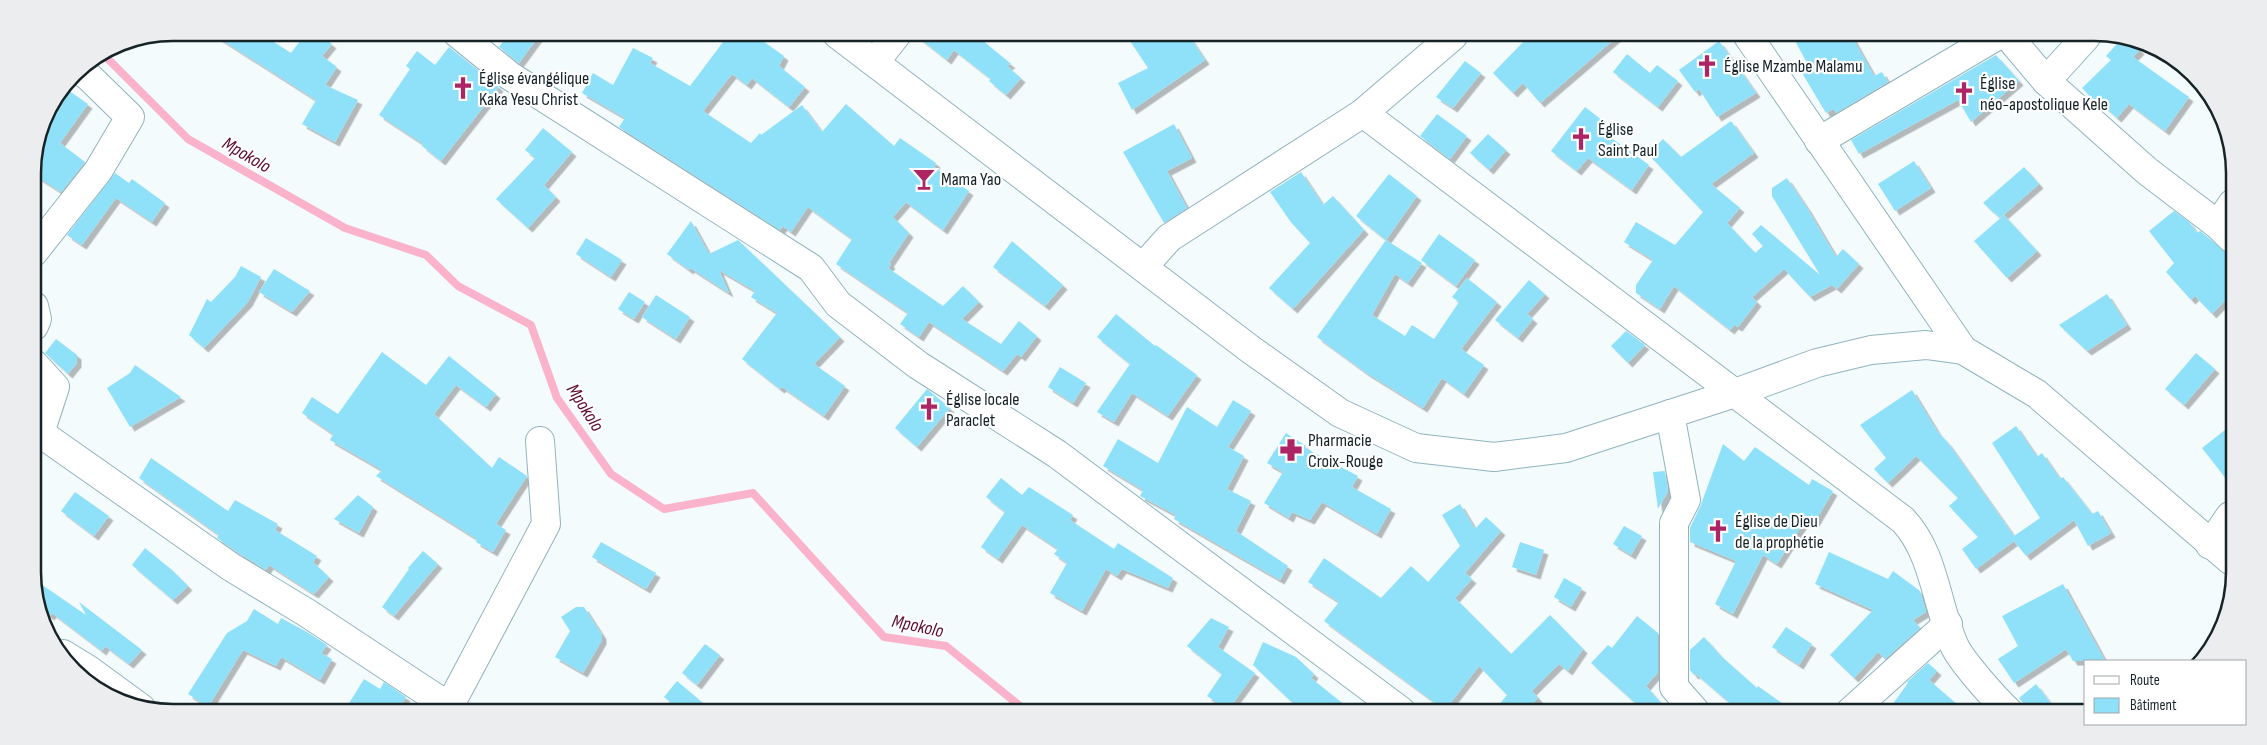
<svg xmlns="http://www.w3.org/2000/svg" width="2267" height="745" font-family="'Sofia Sans Condensed',sans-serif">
<defs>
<filter id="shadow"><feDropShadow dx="4.5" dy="4.5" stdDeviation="0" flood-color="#0004"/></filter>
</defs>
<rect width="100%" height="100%" fill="#f4fbfd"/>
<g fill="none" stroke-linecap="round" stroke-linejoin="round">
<path stroke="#fab3ca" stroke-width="8" d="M103,54L188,139L345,228L426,255L458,286L531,325L557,398L611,474L664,509L753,493L884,637L946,646L1025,710"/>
</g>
<g fill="#8ee1f9" filter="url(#shadow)">
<path d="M211,33H260L291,53L306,33H317L332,44L322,56L337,67L325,85L358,100L335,142L302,124L316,100Z"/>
<path d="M510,33H541L519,63L499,47Z"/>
<path d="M729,34H753L784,56L779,66L805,87L789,107L752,78L747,85L732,74L703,111L751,143L760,133L761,135L802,105L822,132L846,104L894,146L900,138L936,163L934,167L969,191L943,230L906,202L893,217L909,233L889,263L891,264L888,268L943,306L963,286L979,302L962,319L1001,344L1019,321L1037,336L1021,357L1017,354L1003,371L929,322L919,337L900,324L908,313L836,264L852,239L808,207L791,232L783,226L780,230L619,127L625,118L582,93L593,73L613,85L633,48L653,58L650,63L690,86Z"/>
<path d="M914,34H975L1011,64L1007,66L1021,78L1006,95L989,81L991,79L954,50L947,60Z"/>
<path d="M1126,35H1188L1205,60L1132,110L1118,83L1148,68Z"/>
<path d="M1529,36H1618L1540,103L1523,83L1513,93L1493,73Z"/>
<path d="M1793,37H1852L1874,76L1882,72L1888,82L1836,113L1834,109L1826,113L1799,68L1807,63Z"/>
<path d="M2123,37H2127L2140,50L2133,57L2189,97L2165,131L2129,104L2117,118L2100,103L2098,105L2082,88L2111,60L2106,56Z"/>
<path d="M1719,41L1756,93L1717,117L1699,89L1695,92L1679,70Z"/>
<path d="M449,47L499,87L441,161L422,146L423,144L379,115L410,69L406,66L417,51L435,65Z"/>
<path d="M1627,54L1650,73L1657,65L1678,81L1658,107L1613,72Z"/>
<path d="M1996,55L2019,81L1971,122L1958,100L1859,154L1851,140Z"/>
<path d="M1465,61L1481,73L1453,108L1436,97Z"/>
<path d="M65,88L88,104L60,143L85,162L61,192L36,176L33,181V165L43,119Z"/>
<path d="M1585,107L1611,127L1606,134L1649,165L1632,190L1588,158L1577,171L1551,151Z"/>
<path d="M1437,114L1467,136L1450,159L1420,136Z"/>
<path d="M1731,121L1754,153L1711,184L1740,208L1727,223L1755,253L1763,246L1752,234L1761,225L1820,275L1772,196V188L1787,178L1807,208L1836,257L1843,249L1859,264L1837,289L1832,285L1810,297L1784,269L1752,297L1757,302L1738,327L1734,325L1730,330L1674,286L1660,309L1636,293V285L1653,260L1624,242L1636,222L1675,245L1703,212L1648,154L1663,139L1681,157Z"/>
<path d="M1174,124L1192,158L1167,171L1187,208L1164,223L1123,152Z"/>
<path d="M543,128L572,152L544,185L556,197L528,228L496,199L535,158L525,150Z"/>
<path d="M1488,134L1506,150L1489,170L1470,153Z"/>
<path d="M1914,161L1931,188L1895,211L1878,184Z"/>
<path d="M2024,167L2039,184L2000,218L1983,203Z"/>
<path d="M1301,172L1323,205L1333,196L1364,230L1293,309L1269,288L1310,243L1290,221L1270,192Z"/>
<path d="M115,173L129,183L132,179L165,203L152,222L116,198L82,245L67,235Z"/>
<path d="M1389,174L1417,196L1386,240L1356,216Z"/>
<path d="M2174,211L2189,222L2197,233L2200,231L2231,256V294L2212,314L2195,296L2191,300L2166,272L2174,263L2149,231Z"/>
<path d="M2004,215L2037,251L2007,278L1974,241Z"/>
<path d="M691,221L709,254L738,240L840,337L814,364L845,386L824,416L782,387L780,389L742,359L777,313L751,297L755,291L719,270L729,293L690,268L689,270L667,254Z"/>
<path d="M1439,234L1475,260L1456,286L1421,260Z"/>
<path d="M586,238L622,260L611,277L576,254Z"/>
<path d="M1386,240L1422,263L1408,283L1395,274L1372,315L1405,336L1412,325L1434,339L1459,302L1452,297L1467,278L1497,302L1461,349L1484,365L1464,394L1442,378L1423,408L1365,372L1317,337Z"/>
<path d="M1012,241L1063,285L1045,306L993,267Z"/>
<path d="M241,266L261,277L248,302L204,348L189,335L207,299L211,302L235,277Z"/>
<path d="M274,269L310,291L292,312L259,292Z"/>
<path d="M1529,280L1545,294L1527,314L1533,319L1518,338L1495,320Z"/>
<path d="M629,292L645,302L634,319L618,309Z"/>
<path d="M2107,294L2127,325L2087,351L2059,325Z"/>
<path d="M656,295L690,317L676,339L642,317Z"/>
<path d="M1116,314L1155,346L1156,345L1197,375L1168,416L1132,393L1114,422L1097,412L1130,364L1097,337Z"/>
<path d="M1626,331L1645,345L1628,363L1611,346Z"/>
<path d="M56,339L77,355V363L68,374L45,353Z"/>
<path d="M382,352L426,385L449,356L496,394L486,407L456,385L434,414L492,468L499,457L527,476L496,524L506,530L493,552L476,542L477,539L376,476L382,470L330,440L333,434L302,413L312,397L338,414Z"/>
<path d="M2196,353L2215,369L2184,405L2165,389Z"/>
<path d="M135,365L181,397L130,427L107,388L130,373Z"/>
<path d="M1060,367L1086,383L1073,403L1048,387Z"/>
<path d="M927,389L950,408L917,447L895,428Z"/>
<path d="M1912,390L1937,431L1948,443L2014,536L2040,518L1992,443L2016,426L2037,457L2042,453L2060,479L2063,477L2092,514L2098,511L2111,533L2088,546L2074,520L2026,556L2014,541L1976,569L1962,549L1978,537L1949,506L1958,498L1916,456L1888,483L1874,469L1886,458L1860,425Z"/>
<path d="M1233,400L1251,411L1228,447L1244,456L1227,489L1251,501L1236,531L1288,566L1280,580L1174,519L1176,515L1140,496L1143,490L1103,466L1118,439L1158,463L1187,407L1217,427Z"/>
<path d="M2230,426V484L2202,448Z"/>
<path d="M1286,433L1306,446L1305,448L1358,476L1352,487L1391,509L1377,534L1322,502L1310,520L1292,512L1289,518L1264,503L1283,472L1267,463Z"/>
<path d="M1723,444L1744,461L1755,447L1809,485L1812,479L1833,491L1815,522L1807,517L1777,564L1763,555L1733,614L1715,604L1736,561L1690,542V528L1700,507Z"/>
<path d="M151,458L228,511L235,500L278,524L275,530L317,556L313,562L329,577L314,594L269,565L266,570L240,554L217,538L219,535L139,478Z"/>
<path d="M1665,471L1668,491L1658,509L1653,472Z"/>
<path d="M1001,478L1022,495L1029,487L1073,515L1070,520L1114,549L1118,543L1173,578L1168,588L1122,569L1117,576L1106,569L1082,611L1050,593L1067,563L1054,554L1058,549L1022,525L998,559L981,547L1005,512L986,497Z"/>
<path d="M75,492L109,516L94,536L61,511Z"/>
<path d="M358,495L373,507L359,533L334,519Z"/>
<path d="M1460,504L1475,529L1486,517L1501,531L1465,573L1472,579L1455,598L1511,654L1550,615L1583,649L1568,671L1559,664L1532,691L1538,698L1525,711H1494L1507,695L1479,666L1445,710L1324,621L1339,602L1308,582L1324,558L1381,598L1411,566L1428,582L1460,546L1442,515Z"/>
<path d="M1624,526L1642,536L1631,555L1613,544Z"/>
<path d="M601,542L656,573L646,589L592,557Z"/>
<path d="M1520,542L1544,550L1536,575L1512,567Z"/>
<path d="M145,548L172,570L188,586L173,600L132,565Z"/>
<path d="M423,551L438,564L394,616L382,607L409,569L408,568Z"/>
<path d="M1829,552L1888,579L1893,571L1920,591L1926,612L1913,620L1920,628L1919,629L1885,659L1878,652L1854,678L1830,655L1873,610L1815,584Z"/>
<path d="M1564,578L1582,588L1571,607L1554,597Z"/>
<path d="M35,580L86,615L79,602L142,650L129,664L105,646L102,651L52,613L50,616L40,609L35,599Z"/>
<path d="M2063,584L2105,661H2073L2066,649L2014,683L1998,659L2018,646L2002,616Z"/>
<path d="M576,607H584L602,635V640L583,673L555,657L570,631L561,617Z"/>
<path d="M254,609L278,624L281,618L307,632L327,645L321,653L332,659L320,680L281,657L276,666L243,650L208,707L188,694L227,633L247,621Z"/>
<path d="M1637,616L1658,633V672L1646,686L1668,711H1644L1591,663L1608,645L1612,648Z"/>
<path d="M1211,618L1229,627L1218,647L1255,673L1228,710L1207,696L1222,674L1187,646Z"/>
<path d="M1786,627L1812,644L1799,665L1772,647Z"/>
<path d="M1704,637L1721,656L1757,688L1758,686L1793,711H1739L1696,674L1694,675L1690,670V650Z"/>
<path d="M1263,642L1296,657L1314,674L1311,678L1351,710H1300L1253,665Z"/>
<path d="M705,644L720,655L697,685L682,673Z"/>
<path d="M1928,663L1937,671L1929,680L1966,712H1887L1908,683L1907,682Z"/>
<path d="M364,679L380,689L384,682L406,697L402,703L411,708H346Z"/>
<path d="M677,681L710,709H678L664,697Z"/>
<path d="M2036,684L2057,712H2030L2019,698Z"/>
</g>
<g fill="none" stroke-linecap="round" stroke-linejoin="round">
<defs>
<g id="minor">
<path d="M457,33L510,76L811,268L838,304L918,365L1057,454L1401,711"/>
<path d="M1748,36L1963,350"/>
<path d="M2009,37L2046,81L2147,171L2218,225L2231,238"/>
<path d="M875,62L897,34"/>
<path d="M2046,81L2086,37"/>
<path d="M1363,113L1903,520C1935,554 1936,606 1955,647C1963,663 1996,700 2009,712"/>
<path d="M1819,141L1995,37"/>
<path d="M2218,225L2232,204"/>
<path d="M33,253L98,171L130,117L88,76L79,70"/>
<path d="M1144,266L1169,238L1363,113L1453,36"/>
<path d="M34,306L37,319L34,326"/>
<path d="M34,364L55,387L40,433L34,437"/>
<path d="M1670,414L1686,500L1674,523V687L1695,711"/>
<path d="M40,433L231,567L307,613L451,708"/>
<path d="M2210,545L2230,516"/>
<path d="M63,654L89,670L141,708"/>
<path d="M449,707L546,524L540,441"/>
<path d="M1850,712L1948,624"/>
</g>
<path id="highway" d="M837,34L1250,349L1340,413L1416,448L1494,457L1566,448L1735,393L1817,363L1871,350L1926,345L1963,350L2037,394L2230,560"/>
</defs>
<use href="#minor" stroke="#90b4be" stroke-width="30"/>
<use href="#highway" stroke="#90b4be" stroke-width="30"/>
<use href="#minor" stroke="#fff" stroke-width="28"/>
<use href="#highway" stroke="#fff" stroke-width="28"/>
</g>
<defs>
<symbol id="church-bare" viewBox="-9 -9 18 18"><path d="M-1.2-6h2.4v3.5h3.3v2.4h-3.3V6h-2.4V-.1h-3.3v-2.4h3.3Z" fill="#ae2566" stroke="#fff" stroke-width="2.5" paint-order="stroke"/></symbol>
<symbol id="bar-bare" viewBox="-9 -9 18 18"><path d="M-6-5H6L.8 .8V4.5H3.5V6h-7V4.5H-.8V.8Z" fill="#ae2566" stroke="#fff" stroke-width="2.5" paint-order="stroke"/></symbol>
<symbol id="pharmacy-bare" viewBox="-9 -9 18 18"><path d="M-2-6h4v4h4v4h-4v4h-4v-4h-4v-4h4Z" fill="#ae2566" stroke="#fff" stroke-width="2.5" paint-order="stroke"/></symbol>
</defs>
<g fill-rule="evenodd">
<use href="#church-bare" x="1691" y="50" width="32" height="32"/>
<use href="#church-bare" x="447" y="72" width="32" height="32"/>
<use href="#church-bare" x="1948" y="77" width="32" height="32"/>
<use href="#church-bare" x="1565" y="123" width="32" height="32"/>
<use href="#bar-bare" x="908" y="163" width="32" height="32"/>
<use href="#church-bare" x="913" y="393" width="32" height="32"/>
<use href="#pharmacy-bare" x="1275" y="434" width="32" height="32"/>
<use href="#church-bare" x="1702" y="515" width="32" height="32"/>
</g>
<g text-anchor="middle" stroke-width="4.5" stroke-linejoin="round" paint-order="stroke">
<g font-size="18" fill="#162428" stroke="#fff" text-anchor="start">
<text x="1724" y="72">Église Mzambe Malamu</text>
<text x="479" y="84">Église évangélique<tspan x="479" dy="21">Kaka Yesu Christ</tspan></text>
<text x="1980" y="89">Église<tspan x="1980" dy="21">néo-apostolique Kele</tspan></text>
<text x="1598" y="135">Église<tspan x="1598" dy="21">Saint Paul</tspan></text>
<text x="941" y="185">Mama Yao</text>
<text x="946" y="405">Église locale<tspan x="946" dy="21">Paraclet</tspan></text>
<text x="1308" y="446">Pharmacie<tspan x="1308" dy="21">Croix-Rouge</tspan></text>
<text x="1735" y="527">Église de Dieu<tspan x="1735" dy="21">de la prophétie</tspan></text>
</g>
<g font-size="19" font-style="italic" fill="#5e0d34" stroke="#fff">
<text transform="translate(247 154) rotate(30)" y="7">Mpokolo</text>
<text transform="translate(586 407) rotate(57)" y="7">Mpokolo</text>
<text transform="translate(918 625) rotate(12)" y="7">Mpokolo</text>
</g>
</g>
<path d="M0 0H2267V745H0ZM173 41H2094A132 132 0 0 1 2226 173V572A132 132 0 0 1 2094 704H173A132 132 0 0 1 41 572V173A132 132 0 0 1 173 41Z" fill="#ecedee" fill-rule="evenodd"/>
<path fill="none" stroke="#162428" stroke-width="2.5" d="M173 41H2094A132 132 0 0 1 2226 173V572A132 132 0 0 1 2094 704H173A132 132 0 0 1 41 572V173A132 132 0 0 1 173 41Z"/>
<rect x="2084" y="660" width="162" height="65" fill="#ffffff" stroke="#a2a7a9"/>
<rect x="2094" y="676" width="25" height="8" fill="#ffffff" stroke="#a2a7a9"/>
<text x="2130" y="685" font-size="15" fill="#162428">Route</text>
<rect x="2094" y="698" width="25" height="15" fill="#8ee1f9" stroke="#a2a7a9"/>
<text x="2130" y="710" font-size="15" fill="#162428">Bâtiment</text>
</svg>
